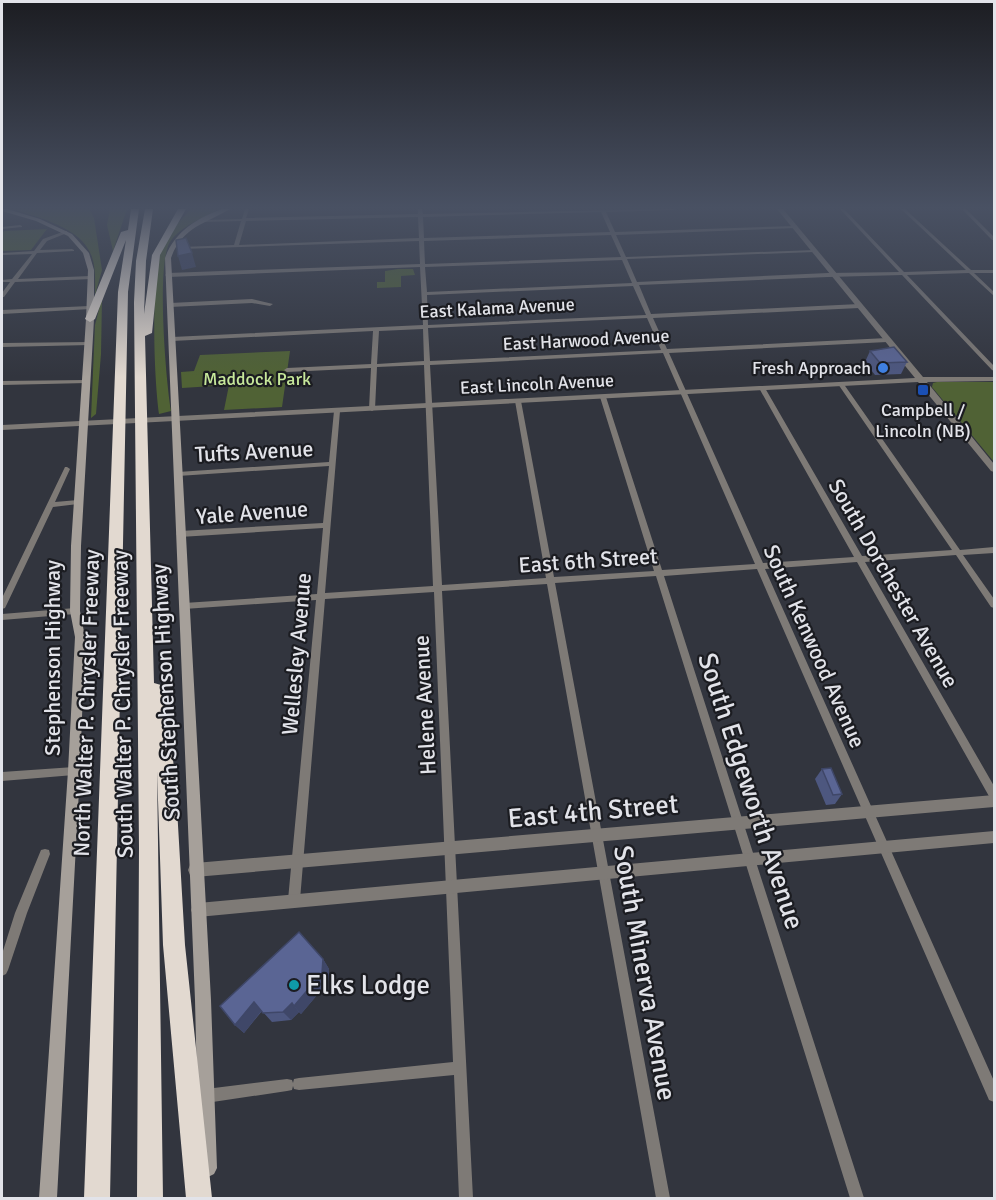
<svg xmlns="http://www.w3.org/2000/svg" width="996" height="1200" font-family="Signika,sans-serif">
<rect width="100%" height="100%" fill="#32353e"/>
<g fill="#506235">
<path d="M13,209H89L94,218L102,270L95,295C95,282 96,269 92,257C82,227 39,218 13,209Z"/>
<path d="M110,209H127L113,251L107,225Z"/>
<path d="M191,209H219C203,218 181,226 170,242C156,264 166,382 171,411L159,414C154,377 150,278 163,245C169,231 181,220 191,209Z"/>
<path d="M47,229L31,250L2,251V234L4,231Z"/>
<path d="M398,269H413L415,275L401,276V287L377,288V282H385V271Z"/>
<path d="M102,298L101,354L96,414L91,418L95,325Z"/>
<path d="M290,351L282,407L224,410L229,385L182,388L181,372L194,371L200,355Z"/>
<path d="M937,382H994V462L932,387L933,383Z"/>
</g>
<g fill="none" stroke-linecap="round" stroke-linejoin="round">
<g fill="#7e7a76" fill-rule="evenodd">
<path d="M245,209H249L246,218L418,214V209H422L423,214L675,209L673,210L606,212L615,232L795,226L797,227L795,228L616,235L626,257L814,250L816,251L814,252L627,259L637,282L828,273L899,272L840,209H844L904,272L966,270L901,209H905L971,270H994V273H974L994,292V296L969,273L907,275L994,366V371L992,370L902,275L828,277L639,285L651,314L859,304L862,306L859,308L653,318L667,349L887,338L890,340L887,342L669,353L763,563L854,557L759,388L762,386L765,388L862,556L952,550L838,384L841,382L843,383L960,550L994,547V553L963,555L994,599V608L991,607L956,555L865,562L994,786V800L990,798L857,562L765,569L994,1081V1102L989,1100L757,569L664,576L864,1198H850L656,576L555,583L670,1198H656L547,584L442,591L473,1198H459L454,1075L299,1090L294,1089L293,1086L292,1090L287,1091L206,1103L201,1101L199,1096L201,1091L206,1089L287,1079L292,1080L293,1083L294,1079L299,1078L453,1062L434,592L325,599L300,900L298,904L294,906L290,904L288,900L316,600L184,609L181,608L180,606L181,604L184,603L317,594L323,528L180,537L176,534L180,531L323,523L329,466L178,476L174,474L178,472L329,462L334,411L337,409L340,411L325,593L433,586L424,365L377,367L375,409L372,411L369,409L371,368L287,372L284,370L287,368L371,364L373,331L172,341L169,339L172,337L423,325L420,267L168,277L165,275L168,273L420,264L419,241L181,249L179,248L181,247L234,245L241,221L202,222L200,221L202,220L242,219ZM601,212L610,232L424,238L423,217ZM418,217L419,238L239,245L246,221ZM611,235L621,257L425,264L424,241ZM622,260L632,283L427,292L425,267ZM633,286L646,315L428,325L427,295ZM647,318L661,350L430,361L428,328ZM423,329L424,361L377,364L379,331ZM663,353L755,564L662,570L606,397L603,395L600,397L654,571L554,577L521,401L518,399L515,401L546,578L442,585L430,365Z"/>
<path d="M962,209H966L994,237V240H992Z"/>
<path d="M20,225L22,226V227L2,229V227Z"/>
<path d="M65,231H67V233L47,241L40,250L72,249L74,250V251L37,253L18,279L90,276L93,278L92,279L15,282L4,297H2V293L10,282H2V280L12,279L32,254L2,255V253L34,251L43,239Z"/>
<path d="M252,299L273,304L270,306L252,303L170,307L167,305L170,303Z"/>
<path d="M89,306L91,307V309L2,314V310Z"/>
<path d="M88,342L91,344L90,345L2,347V343Z"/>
<path d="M85,380L88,382L87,383L2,385V381Z"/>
<path d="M65,467H67L70,469L55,502L78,500L82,502L78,504L53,507L6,606L5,608L2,609V598Z"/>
<path d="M75,608L78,609L79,611L78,613L75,614L2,620V614Z"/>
<path d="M74,767L77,768L79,771L77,774L74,775L2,781V772Z"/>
<path d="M45,849L49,850L50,854L27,913L8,970L6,974L2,976V954L15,913L41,850Z"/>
</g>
<g fill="#7e7a76" fill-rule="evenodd">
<path d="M777,209H783L923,377H994V381L927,382L994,464V472L991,471L918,382L2,430V425L915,378Z"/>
<path d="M994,795V807L195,877L190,875L188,870L190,865L195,863Z"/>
<path d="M994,831V843L198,917L193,915L191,910L193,905L198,903Z"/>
</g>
<g fill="#a6a09a" fill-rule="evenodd">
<path d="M2,209H7L40,219L72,234L89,253L94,270V319L81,546L80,611L85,637L80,771L57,1198H39L68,771L75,637L70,611L71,546L86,319L88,270L83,253L68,236L36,221L2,211Z"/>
<path d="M222,209H230C205,224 182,227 171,258L211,1000L217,1168L214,1174L208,1177L202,1174L199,1168L195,1000L165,258C174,232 197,218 222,209Z"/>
</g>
<g fill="#e2d9d0" fill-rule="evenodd">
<path d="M131,209H139L128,292L110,1198H84L118,292L126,240L95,319L90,322L85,319L121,232L128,230Z"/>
<path d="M145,209H153L146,261L144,314L152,255L178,209H186L160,255L152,333L145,336L154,683L161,685L163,690L175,774L185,945L212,1198H186L163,945L157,771L163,1198H137L139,848L134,302L136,261Z"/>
</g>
</g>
<g fill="#4d577f">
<path d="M870,351L907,362L901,374L875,375L865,362Z"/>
<path d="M822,769L842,794L835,804L826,805L815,779Z"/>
<path d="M323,959L329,969L328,982L301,1014L299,1012L291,1020L272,1022L262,1011L244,1033L235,1025Z"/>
</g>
<g fill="#3f4768">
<path d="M192,253L196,267L182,270L178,256Z"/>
<path d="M323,959L329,969L328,982L301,1014L294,1006Z"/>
<path d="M254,1002L262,1010L244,1033L235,1025Z"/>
<path d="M292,1003L299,1012L291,1020L283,1012Z"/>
</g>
<g fill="#5a6594" stroke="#3f4768" stroke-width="1.5">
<path d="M186,238L192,253L178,256L176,240Z"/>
<path d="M894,347L907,362L880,363L870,351Z"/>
<path d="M831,768L842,794L833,795L822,769Z"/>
<path d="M299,932L323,959L322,973L294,1006L292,1003L283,1012L263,1013L254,1002L235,1025L220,1006Z"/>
</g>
<linearGradient id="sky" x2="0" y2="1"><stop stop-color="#1c1d22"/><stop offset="0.55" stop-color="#495163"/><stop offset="1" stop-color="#495163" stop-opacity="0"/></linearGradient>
<rect width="996" height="377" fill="url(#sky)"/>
<circle fill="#3f7fe0" stroke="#1b1c21" stroke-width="2" cx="883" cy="368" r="6"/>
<rect fill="#1a4fb4" stroke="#1b1c21" stroke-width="2" x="917" y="384" width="12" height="12" rx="3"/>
<circle fill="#0f9aa8" stroke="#1b1c21" stroke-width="2" cx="294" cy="985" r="6"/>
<g text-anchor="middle" stroke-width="4.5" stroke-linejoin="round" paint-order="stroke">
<g font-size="18" fill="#e2e3e9" stroke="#1b1c21">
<text transform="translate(497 308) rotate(-3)" y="6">East Kalama Avenue</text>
<text transform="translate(586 340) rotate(-3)" y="6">East Harwood Avenue</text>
<text transform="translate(537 384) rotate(-3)" y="6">East Lincoln Avenue</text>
</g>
<g font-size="18" fill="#e2e3e9" stroke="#1b1c21" text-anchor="end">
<text x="871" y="374">Fresh Approach</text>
<text x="923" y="416" text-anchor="middle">Campbell /<tspan x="923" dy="21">Lincoln (NB)</tspan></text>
</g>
<g font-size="18" fill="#c7e89b" stroke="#1b1c21">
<text x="257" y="385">Maddock Park</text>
</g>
<g font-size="22" fill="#e2e3e9" stroke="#1b1c21">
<text transform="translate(254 451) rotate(-3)" y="8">Tufts Avenue</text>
<text transform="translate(252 512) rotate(-4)" y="8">Yale Avenue</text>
<text transform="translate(588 560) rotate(-4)" y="8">East 6th Street</text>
<text transform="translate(894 583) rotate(60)" y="8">South Dorchester Avenue</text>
<text transform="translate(815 646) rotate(66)" y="8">South Kenwood Avenue</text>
<text transform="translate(296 654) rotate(-85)" y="8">Wellesley Avenue</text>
<text transform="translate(52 658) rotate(-90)" y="8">Stephenson Highway</text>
<text transform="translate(165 692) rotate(-93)" y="8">South Stephenson Highway</text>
<text transform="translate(86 703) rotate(-88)" y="8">North Walter P. Chrysler Freeway</text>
<text transform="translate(122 704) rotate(-91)" y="8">South Walter P. Chrysler Freeway</text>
<text transform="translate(424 705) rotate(-93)" y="8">Helene Avenue</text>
</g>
<g font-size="27" fill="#e2e3e9" stroke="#1b1c21">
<text transform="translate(751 791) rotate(72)" y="9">South Edgeworth Avenue</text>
<text transform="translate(593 811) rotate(-5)" y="9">East 4th Street</text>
<text transform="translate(645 973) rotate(80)" y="9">South Minerva Avenue</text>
</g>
<g font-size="27" fill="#e2e3e9" stroke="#1b1c21" text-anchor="start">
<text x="306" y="994">Elks Lodge</text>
</g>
</g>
<rect width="996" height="1200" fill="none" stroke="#e2e3e9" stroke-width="6"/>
</svg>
